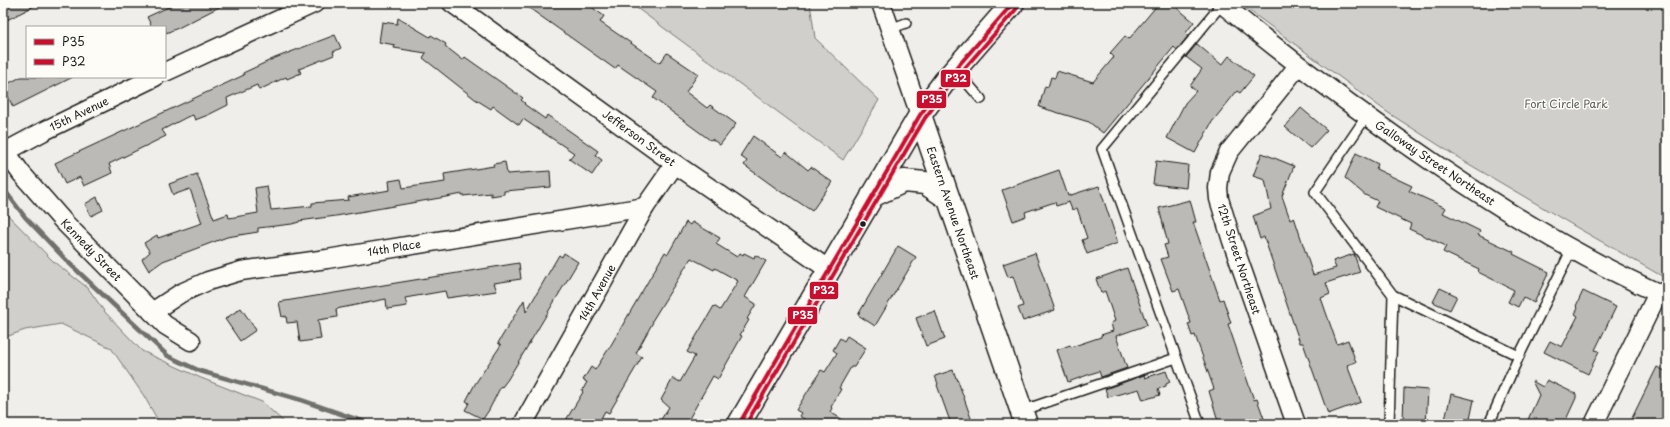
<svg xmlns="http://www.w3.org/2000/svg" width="1670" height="427" font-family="'Playpen Sans',sans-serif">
<rect width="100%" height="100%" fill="#f0eeea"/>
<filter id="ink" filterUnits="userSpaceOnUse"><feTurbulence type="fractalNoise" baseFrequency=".025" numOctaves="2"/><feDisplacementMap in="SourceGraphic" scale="8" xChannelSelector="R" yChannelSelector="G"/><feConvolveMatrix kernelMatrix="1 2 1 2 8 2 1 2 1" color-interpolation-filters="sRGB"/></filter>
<g filter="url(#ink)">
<g fill="#d0cfcc" stroke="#767674">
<path d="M630,3H810L815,38L879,100L843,160Z"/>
<path d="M1239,3H1667V279L1576,227L1462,160L1387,112Z"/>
<path d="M3,210L54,262L88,288L104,311L142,351L201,378L262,402L286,424H160L144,396L111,348L61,324L25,330L3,338Z"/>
</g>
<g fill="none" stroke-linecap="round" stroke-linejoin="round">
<path stroke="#706f6d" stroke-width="4.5" d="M3,188L25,217L68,262L168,356L200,371L301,400L370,424"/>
</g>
<g fill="#bbbab6" stroke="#1c1c1c">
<path d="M3,3H40L3,22Z"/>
<path d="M177,3H227L178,28L166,33L165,27H152L147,17Z"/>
<path d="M522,3H586L604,16L600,22L660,63L667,53L698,74L686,92L707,108L710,105L736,124L720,145L712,139L710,140L653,98L657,92L618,65L615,69Z"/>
<path d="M1159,3H1171L1194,22L1185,34L1188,36L1177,50L1174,47L1103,133L1089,122L1039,107L1045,86L1048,87L1051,77L1055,78L1057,71L1093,82L1114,57L1110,53L1125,36L1129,39Z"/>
<path d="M398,18L430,37L431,35L446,44L445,46L463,60L465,57L523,98L521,100L525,103L524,104L545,119L547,115L598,151L595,155L602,160L592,175L569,159L574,153L523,119L519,125L493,106L491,109L475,99L423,58L426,53L394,48L395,45L379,42L382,22L397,24Z"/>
<path d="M335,35L341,48L333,52L334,55L299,69L301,73L287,79L286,77L259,90L257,85L227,98L228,105L208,115L195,120L193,115L187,117L162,130L166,136L109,164L112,173L84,186L80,177L65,184L55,163L244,75L243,73L275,58Z"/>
<path d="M1197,44L1222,65L1229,56L1254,76L1240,93L1237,91L1212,122L1195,153L1167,138L1185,103L1196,91L1190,86L1202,69L1186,57Z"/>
<path d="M21,77H73L13,107L3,86Z"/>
<path d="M1301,108L1327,130L1310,148L1285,127Z"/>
<path d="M753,136L782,157L786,152L808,170L811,167L832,182L812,211L785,193L784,194L744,165L747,161L740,156Z"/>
<path d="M1262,153L1294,166L1282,196L1290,219L1294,217L1313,275L1336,268L1333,261L1354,254L1360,272L1326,283L1330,294L1321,298L1337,344L1348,340L1356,362L1347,365L1361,402L1328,414L1303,343H1300L1264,237L1260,239L1253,216L1271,209L1265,180L1253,176Z"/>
<path d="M1356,153L1378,164L1376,169L1412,186L1409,191L1446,208L1443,213L1480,231L1478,235L1514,252L1513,254L1549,272L1534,303L1523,297L1518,307L1508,302L1514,290L1478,272L1479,269L1443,252L1446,246L1409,229L1411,224L1375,207L1378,201L1365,195L1345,178Z"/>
<path d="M1156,161L1188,165L1186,188L1153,184Z"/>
<path d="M505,162L507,174L550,171L551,187L504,191V194L491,196V193L463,196V194L336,216L299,221V222L292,224L258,228V232L227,237L163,261L149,271L142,259L150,252L144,243L157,235L158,238L202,223L190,189L173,195L169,184L197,174L214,219L228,214L229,218L258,213L255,188L267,186L271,210L312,206V203L349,200L348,197L390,190L389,181L401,179L403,188L445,182L444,174L494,166L493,164Z"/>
<path d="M1059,170L1068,196L1099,186L1118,243L1087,254L1082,240L1087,238L1077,208L1072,210L1069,202L1056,206L1055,202L1025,212L1026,216L1013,221L1002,190Z"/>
<path d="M97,197L103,210L91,216L85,204Z"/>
<path d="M1190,200L1196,222H1193L1220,300L1223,299L1231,323L1228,324L1254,400L1257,399L1266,424H1219L1209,391L1214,389L1195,335L1192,336L1188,324L1191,323L1179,289L1173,291L1161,259L1168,257L1164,245L1168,244L1159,208Z"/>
<path d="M686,222L690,225L692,222L720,238L716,244L737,257L740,253L743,255L744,253L754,258L755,255L766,261L745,297L756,304L747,319L749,320L740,335L742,336L718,379L713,376L686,424H658L669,407L661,400L673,378L680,382L695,356L687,352L714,306L720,310L738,281L715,268L714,270L691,258L652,321L653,322L636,353L642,357L609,413L605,411L598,424H572L566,420L583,392L582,391L587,382L583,380L591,367L595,370L611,345L665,252L668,254Z"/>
<path d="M898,246L916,257L875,326L858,315Z"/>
<path d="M564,253L578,262L508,379L502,387L501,386L489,410L483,419L465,410L469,403L466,401L475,384L501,345L498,343L524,300L526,312L559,255L562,257Z"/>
<path d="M1035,253L1055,310L1023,321L1018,308L1023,306L1013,276L1008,277L1003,264Z"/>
<path d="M519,263L521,279L494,283L497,291L447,298L445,291L405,298L407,306L387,309L386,299L336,309L337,317L318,320L321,339L300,342L297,322L287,323L286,316L282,317L279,302Z"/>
<path d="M1127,268L1147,325L1116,336L1127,368L1101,377L1099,371L1068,382L1057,350L1070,345L1071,347L1101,337V335L1113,331L1111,323L1115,321L1105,291L1101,293L1096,279Z"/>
<path d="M1440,288L1457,296L1450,310L1433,302Z"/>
<path d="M1583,291L1616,307L1595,350L1599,351L1588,374L1544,352L1550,341L1562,347L1578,316L1575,314L1578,308L1576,306Z"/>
<path d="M241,308L256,330L240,341L225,319Z"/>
<path d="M935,311L945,339L926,346L916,318Z"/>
<path d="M847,336L866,348L854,367H851L839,388L841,389L831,407L832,408L830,412L850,424H813L799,416L801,413L796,410L821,370L825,372L837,353L833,350L840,338L844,341Z"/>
<path d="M1657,367L1667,372V424H1639L1631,420Z"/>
<path d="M953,370L956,378H957L973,424H951L937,385L938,384L935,376Z"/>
<path d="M1166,371L1170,382L1166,384V386L1158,389L1160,395L1143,400L1139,389L1108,397L1105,389L1144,375L1145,378Z"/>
<path d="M1547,380L1576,394V398L1564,424H1526L1539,395L1532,381L1543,387Z"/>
<path d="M1404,388L1428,390L1426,424L1403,423Z"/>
<path d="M1451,394L1474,400L1469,424H1444Z"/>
</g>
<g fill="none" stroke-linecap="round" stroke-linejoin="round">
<defs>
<g id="lane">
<path d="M890,29L906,23"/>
<path d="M955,69L981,99"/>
<path d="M1366,117L1315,192L1393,295L1519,356"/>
<path d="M1021,411L1176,358"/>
<path d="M1200,424L1102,149L1222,4"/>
<path d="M1389,424L1393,295"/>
<path d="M1489,424L1519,356L1572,249"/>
</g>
<g id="street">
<path d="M452,3L675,164L828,269"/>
<path d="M881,3L920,115"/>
<path d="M1221,3C1292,62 1364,116 1441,168C1513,217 1588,262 1667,297"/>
<path d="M165,72L315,3"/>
<path d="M3,148L21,173L63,221L165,325L191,341"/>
<path d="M3,153L44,131L155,77"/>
<path d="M152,312L181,293L208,281L241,271L327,259L645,207"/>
<path d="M523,424L645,207L675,164"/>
<path d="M1296,424L1232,241L1219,199L1218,188L1220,172L1229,152L1298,66"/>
<path d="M1594,424L1658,293"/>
</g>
<g id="secondary">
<path d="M920,115L1026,424"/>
<path d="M872,196L904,181L925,183L948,198"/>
<path d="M739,424L920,115L945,81L1013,3"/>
</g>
</defs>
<use href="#lane" stroke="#1c1c1c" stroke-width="12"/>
<use href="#street" stroke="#1c1c1c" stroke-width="21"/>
<use href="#secondary" stroke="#1c1c1c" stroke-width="25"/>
<use href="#lane" stroke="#fdfcf7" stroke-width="9"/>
<use href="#street" stroke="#fdfcf7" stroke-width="18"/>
<use href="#secondary" stroke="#fdfcf7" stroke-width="22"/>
<defs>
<path id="bus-1" d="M739,424L920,115L945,81L1013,3"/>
<path id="bus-2" d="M746,424L925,118L950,85L1018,7"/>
</defs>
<use href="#bus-1" stroke="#fdfcf7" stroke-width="7"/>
<use href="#bus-2" stroke="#fdfcf7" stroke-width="7"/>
<use href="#bus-1" stroke="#c8102e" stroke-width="4"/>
<use href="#bus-2" stroke="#c8102e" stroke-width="4"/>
</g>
</g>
<circle fill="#1c1c1c" stroke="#fdfcf7" stroke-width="1.5" cx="863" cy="224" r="3.5"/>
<g text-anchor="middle" stroke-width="3" stroke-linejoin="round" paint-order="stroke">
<g font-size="11" fill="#5b5b5a" stroke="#fdfcf7">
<text x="1566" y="108">Fort Circle Park</text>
</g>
<g font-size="11" fill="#1c1c1c" stroke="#fdfcf7">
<text transform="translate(79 114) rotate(-26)" y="4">15th Avenue</text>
<text transform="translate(639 138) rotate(36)" y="4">Jefferson Street</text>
<text transform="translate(1435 163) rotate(34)" y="4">Galloway Street Northeast</text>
<text transform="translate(953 213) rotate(71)" y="4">Eastern Avenue Northeast</text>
<text transform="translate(394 248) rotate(-9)" y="4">14th Place</text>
<text transform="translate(91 250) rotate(46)" y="4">Kennedy Street</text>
<text transform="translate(1239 259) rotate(72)" y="4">12th Street Northeast</text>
<text transform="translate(597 293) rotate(-61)" y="4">14th Avenue</text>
</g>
</g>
<g stroke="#fdfcf7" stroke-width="1.5">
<rect x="940" y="69" width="31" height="19" rx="4" fill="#c8102e"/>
<rect x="916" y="90" width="31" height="19" rx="4" fill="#c8102e"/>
<rect x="809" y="281" width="30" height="19" rx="4" fill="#c8102e"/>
<rect x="787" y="306" width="31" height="19" rx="4" fill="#c8102e"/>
</g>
<g font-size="11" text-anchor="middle" font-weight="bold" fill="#fff">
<text x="956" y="82">P32</text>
<text x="932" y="103">P35</text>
<text x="824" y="294">P32</text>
<text x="803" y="319">P35</text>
</g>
<rect width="1670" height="427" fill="none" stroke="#fdfcf7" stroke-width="16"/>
<rect x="8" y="8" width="1654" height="411" fill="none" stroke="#1c1c1c" stroke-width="1.5" filter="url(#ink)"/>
<rect x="26" y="26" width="140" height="52" fill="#fdfcf7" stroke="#a3a29f"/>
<rect x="34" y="39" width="20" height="6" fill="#c8102e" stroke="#a3a29f"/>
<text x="62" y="46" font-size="12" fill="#1c1c1c">P35</text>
<rect x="34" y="59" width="20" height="6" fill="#c8102e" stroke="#a3a29f"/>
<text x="62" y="66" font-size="12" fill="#1c1c1c">P32</text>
</svg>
